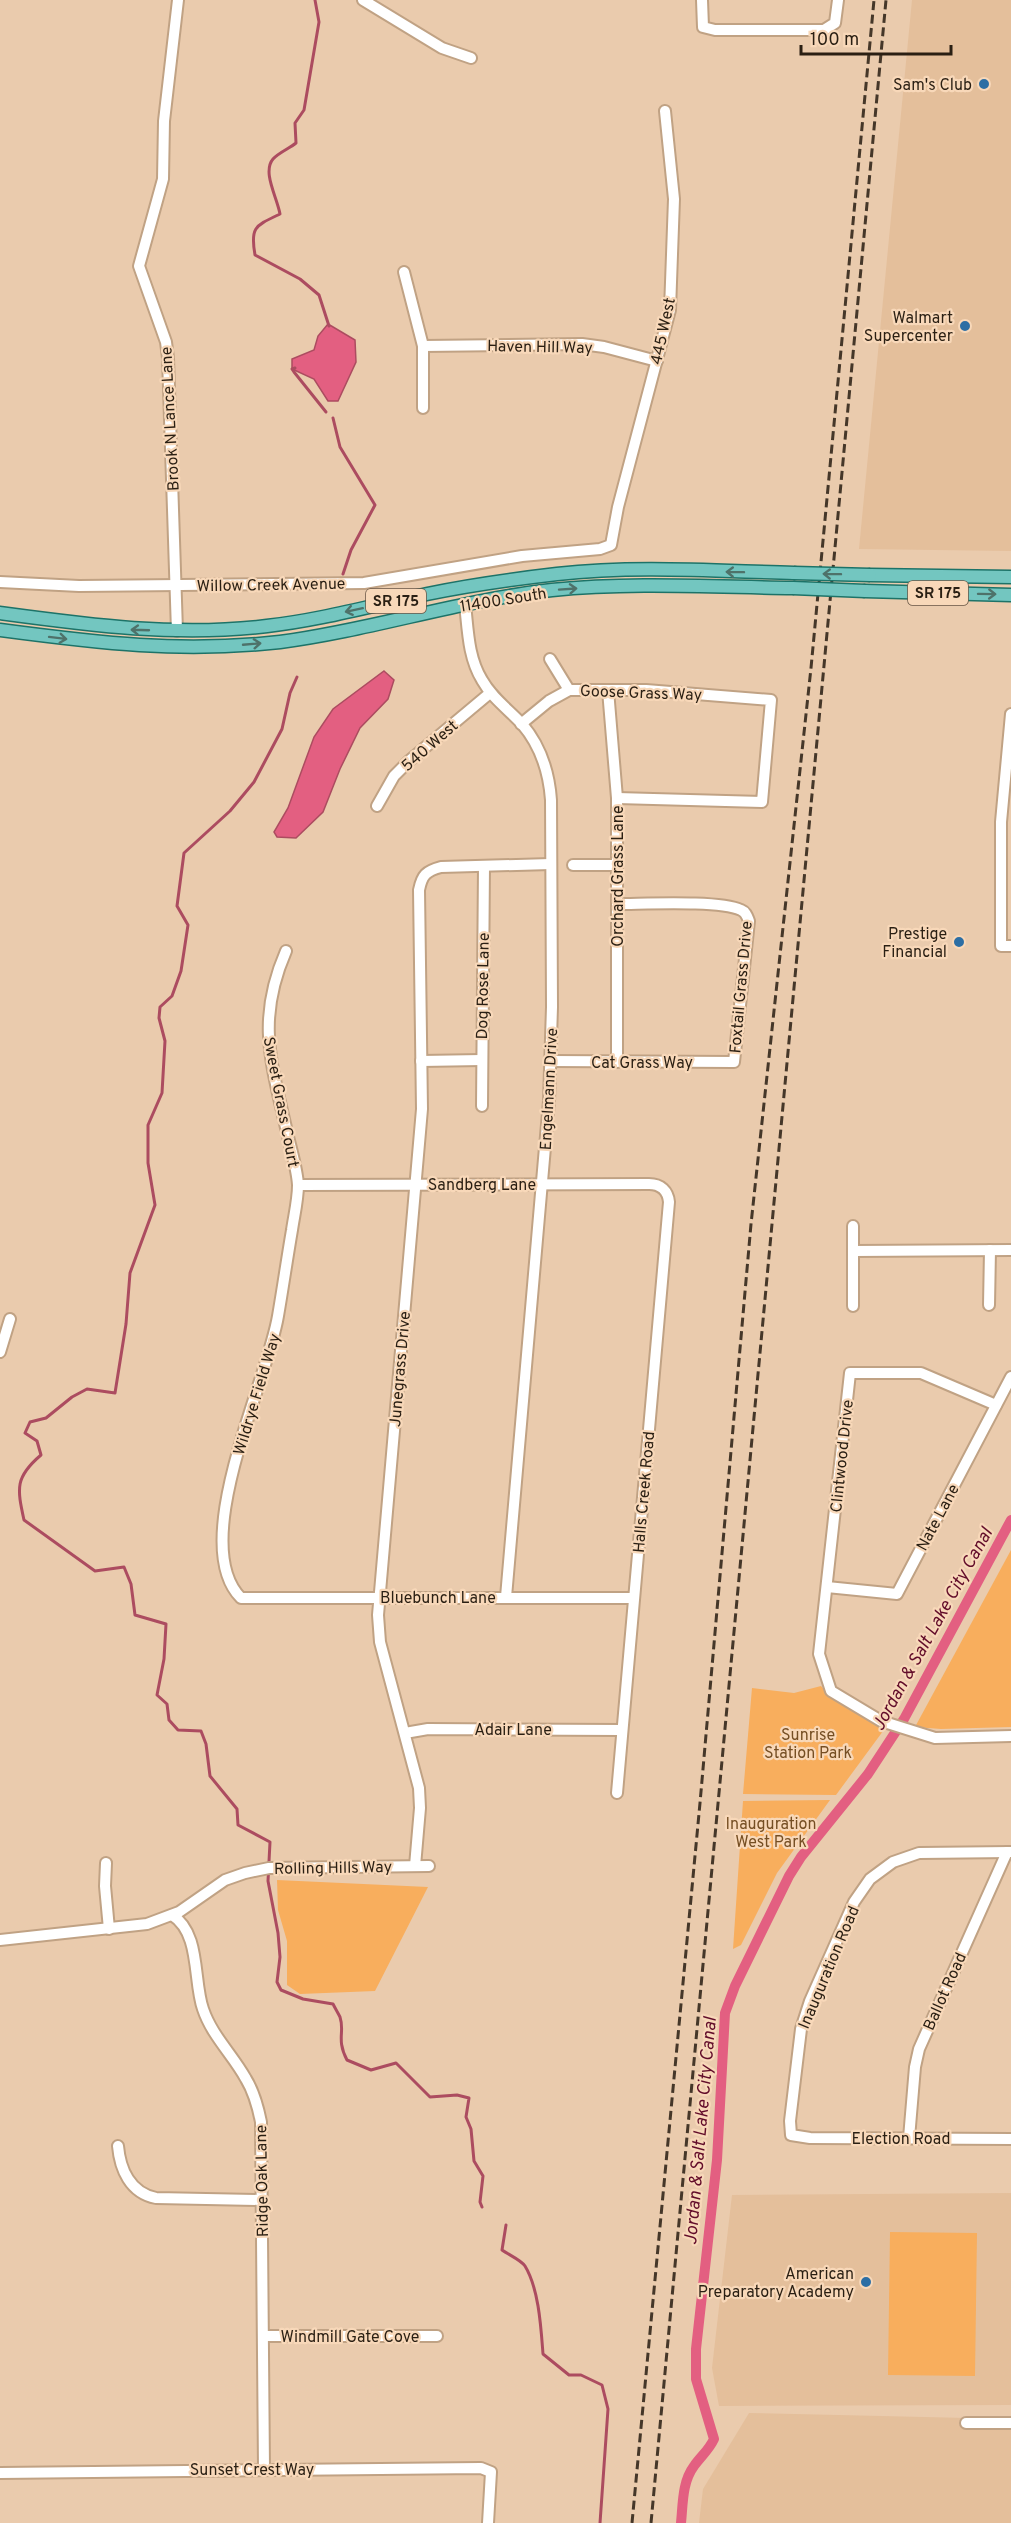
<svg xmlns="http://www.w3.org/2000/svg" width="1011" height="2523" font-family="Overpass,sans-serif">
<rect width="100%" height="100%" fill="#eacbad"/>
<g fill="#e4bf9b">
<path d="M912,0H1011V551L859,549Z"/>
<path d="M1011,2193V2405L719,2406L712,2368L732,2195Z"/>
<path d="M749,2413L1011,2419V2523H699L703,2489Z"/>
</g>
<g fill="#f8ae5d">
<path d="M1011,1550V1727L941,1729L915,1727Z"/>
<path d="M821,1686L831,1697L886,1727L836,1795L743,1794L752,1688L794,1693Z"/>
<path d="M830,1800L777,1873L741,1945L733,1949L743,1801Z"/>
<path d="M277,1880L428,1887L375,1991L300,1994L287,1985V1941L278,1910Z"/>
<path d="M890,2232L977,2233L975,2376L888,2375Z"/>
</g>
<g fill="#e35f81" stroke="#ac4c60" stroke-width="1.5">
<path d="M328,324L355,340L356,362L338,401H328L314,379L292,369V359L314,350L318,336Z"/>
<path d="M384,671L394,680L388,699L360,728L340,769L323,812L296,838L277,837L274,832L288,808L314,737L333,709Z"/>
</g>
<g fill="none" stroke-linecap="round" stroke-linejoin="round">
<g stroke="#ac4c60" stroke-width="3">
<path d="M315,0L319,22L304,110L295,123L296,143C290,148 278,153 273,159C262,172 277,197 280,214C255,226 250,227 255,255L300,279L319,295L329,326"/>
<path d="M295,368L292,369L294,372L326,412"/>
<path d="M333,418L340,447L375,505L351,550L343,574"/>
<path d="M297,677L290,693L282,729L254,782L230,811L184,853L177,906L188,925L181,971L172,996L160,1007L159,1018L165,1041L162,1093L148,1125V1163L155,1205L130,1273L126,1324L115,1393L87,1389L72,1397L46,1418L30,1422L25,1433L37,1441L41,1455C15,1477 17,1488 24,1520L95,1571L124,1567L131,1584L135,1615L166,1624L164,1659L157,1695L167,1704L169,1720L178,1730L201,1731L206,1744L210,1776L237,1809L238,1825L270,1842L268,1881L278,1933L280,1957L277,1982L281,1990L303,1999L333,2004C335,2008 338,2013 340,2017C345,2032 336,2039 347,2060L371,2070L396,2063L430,2097L457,2095L469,2098L466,2117L471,2129L474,2161L483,2176L480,2202L482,2207"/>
<path d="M506,2225L502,2250C509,2255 521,2260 525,2266C539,2289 541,2328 543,2354L569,2375H581L602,2385L608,2409L600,2523"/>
</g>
<path stroke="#e35f81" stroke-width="10" d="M681,2523C683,2504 682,2482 694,2466C701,2456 709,2450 714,2439L696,2379V2349L717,2160L725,2013L735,1986L789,1876L801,1857L868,1774L904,1719L1011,1520"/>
<defs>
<g id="minor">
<path d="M363,0L442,48L471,58"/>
<path d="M702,0L703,27L715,30H824L835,23L838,0"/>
<path d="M404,272L423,346V408"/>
<path d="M423,346L582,344L604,347L657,361"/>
<path d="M0,582L79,586L364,583L522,556L600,549L611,545L618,507L670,310L674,199L665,111"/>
<path d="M465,604C468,630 468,657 482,680C492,698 508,709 522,724C540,745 549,772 551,800L552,1007L549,1101L506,1597"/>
<path d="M177,631L168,358L166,342L139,266L163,179L164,121L178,0"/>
<path d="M550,659L569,690"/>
<path d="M608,690L617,798V1062"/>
<path d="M1011,714L1001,822V946H1011"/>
<path d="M521,724L549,701L569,690H646L771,700L762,802L617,798"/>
<path d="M377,806L394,776L410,760L490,693"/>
<path d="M573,865H617"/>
<path d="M286,951C256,1020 271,1062 287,1132C291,1150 297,1168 298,1185C298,1200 294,1216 292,1230C287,1259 283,1287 278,1316C267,1383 187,1544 241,1598H634"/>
<path d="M421,1061L482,1060"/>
<path d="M551,1061L734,1062L749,921C747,916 746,912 741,910C719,900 645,904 617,904"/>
<path d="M482,1106L484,866"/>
<path d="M298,1185L649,1184C661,1184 668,1191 669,1202L617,1793"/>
<path d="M853,1226V1306"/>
<path d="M853,1251L1011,1250"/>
<path d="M989,1305L990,1250"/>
<path d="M0,1352L10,1319"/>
<path d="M996,1405L921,1373H850L819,1654L831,1691L881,1721L935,1738L1011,1736"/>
<path d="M827,1587L897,1594L1011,1377"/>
<path d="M405,1733L428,1729L622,1730"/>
<path d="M1011,1852L919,1853L893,1862L870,1879L854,1902L810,2001L801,2029L790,2121L791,2135L810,2138L1011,2139"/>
<path d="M106,1863L105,1886L109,1929"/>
<path d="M415,1866L420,1808L419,1788L380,1642L378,1615L422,1109L419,890C422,875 426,871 441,867L551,864"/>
<path d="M172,1915C201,1933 193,1981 203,2009C212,2036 233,2055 246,2079C254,2092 258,2107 261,2122L264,2469"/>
<path d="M0,1940L147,1924L179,1912L225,1880L245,1873L269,1868L429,1866"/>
<path d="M909,2138L915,2067L919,2049L1007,1852"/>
<path d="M118,2146C120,2169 130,2193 156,2198L262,2200"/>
<path d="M263,2336H437"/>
<path d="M966,2423H1011"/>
<path d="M0,2473L481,2468L491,2472L488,2523"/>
</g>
<g id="major">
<path d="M870,575L1011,577"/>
<path d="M865,591L1011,595"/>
<path d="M0,613C89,625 177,637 267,626C321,620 374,605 427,594C470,585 514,579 557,574C635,565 716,571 794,573"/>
<path d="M0,630C98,643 181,653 280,642C372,630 460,600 552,590C632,582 713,587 793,588"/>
</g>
</defs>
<use href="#minor" stroke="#c0a284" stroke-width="14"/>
<use href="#major" stroke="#1d7368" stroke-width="15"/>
<use href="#minor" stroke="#fff" stroke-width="10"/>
<use href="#major" stroke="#73c6c0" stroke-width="12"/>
<g stroke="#453729" stroke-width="3" stroke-dasharray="9 4.5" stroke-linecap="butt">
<path d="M632,2523L700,1803L751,1224L811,668L874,0"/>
<path d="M651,2523L886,0"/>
</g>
<defs>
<g id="major-bridge">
<path d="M794,573L870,575"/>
<path d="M793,588L865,591"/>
</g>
</defs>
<use href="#major-bridge" stroke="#1d7368" stroke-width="15" stroke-linecap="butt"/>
<use href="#major-bridge" stroke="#73c6c0" stroke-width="12"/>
</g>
<defs><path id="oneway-shaft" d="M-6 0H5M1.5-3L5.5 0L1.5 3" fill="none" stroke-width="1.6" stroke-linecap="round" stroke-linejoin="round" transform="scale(1.5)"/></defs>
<g stroke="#4e726a">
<use href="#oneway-shaft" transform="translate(735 572) rotate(-179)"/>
<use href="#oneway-shaft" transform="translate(832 574) rotate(-179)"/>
<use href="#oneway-shaft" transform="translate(568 589) rotate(-4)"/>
<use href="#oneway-shaft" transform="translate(987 594) rotate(1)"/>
<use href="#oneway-shaft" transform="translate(354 610) rotate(168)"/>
<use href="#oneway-shaft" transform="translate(140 630) rotate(-178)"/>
<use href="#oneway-shaft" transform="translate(58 638) rotate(7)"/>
<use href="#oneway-shaft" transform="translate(252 644) rotate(-5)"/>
</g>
<g fill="#2c6ea4" stroke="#f8d8b9" stroke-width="2">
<circle cx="984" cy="84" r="6"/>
<circle cx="965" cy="326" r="6"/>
<circle cx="959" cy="942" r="6"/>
<circle cx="866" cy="2282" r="6"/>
</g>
<g text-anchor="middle" stroke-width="4.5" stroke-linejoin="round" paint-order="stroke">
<g fill="#f8d8b9" stroke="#685645" stroke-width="1.5">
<rect x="908" y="581" width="60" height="24" rx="4.5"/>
<rect x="366" y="589" width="60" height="24" rx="4.5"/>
</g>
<g font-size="15" font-weight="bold" fill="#2a1f13">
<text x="938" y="598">SR 175</text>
<text x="396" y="606">SR 175</text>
</g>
<g font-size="16" fill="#2a1f13" stroke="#f8d8b9" text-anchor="end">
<text x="972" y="90">Sam's Club</text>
<text x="953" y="323">Walmart<tspan x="953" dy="18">Supercenter</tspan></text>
<text x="947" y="939">Prestige<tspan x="947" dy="18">Financial</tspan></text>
<text x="854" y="2279">American<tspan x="854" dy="18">Preparatory Academy</tspan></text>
</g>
<g font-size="16" fill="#2a1f13" stroke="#f8d8b9">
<text transform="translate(662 331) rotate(-78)" y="6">445 West</text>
<text transform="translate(540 346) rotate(1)" y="6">Haven Hill Way</text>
<text transform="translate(169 419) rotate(-93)" y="6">Brook N Lance Lane</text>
<text transform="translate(271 584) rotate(-1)" y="6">Willow Creek Avenue</text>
<text transform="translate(503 599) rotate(-9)" y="6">11400 South</text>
<text transform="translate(641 692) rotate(2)" y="6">Goose Grass Way</text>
<text transform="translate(429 745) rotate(-41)" y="6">540 West</text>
<text transform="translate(617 876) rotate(-90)" y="6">Orchard Grass Lane</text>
<text transform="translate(482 986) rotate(-89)" y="6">Dog Rose Lane</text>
<text transform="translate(740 987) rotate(-85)" y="6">Foxtail Grass Drive</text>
<text x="642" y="1068">Cat Grass Way</text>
<text transform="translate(548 1089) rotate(-87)" y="6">Engelmann Drive</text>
<text transform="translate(282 1102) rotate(79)" y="6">Sweet Grass Court</text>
<text x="482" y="1190">Sandberg Lane</text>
<text transform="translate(399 1369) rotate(-85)" y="6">Junegrass Drive</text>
<text transform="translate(256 1394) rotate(-73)" y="6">Wildrye Field Way</text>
<text transform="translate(841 1456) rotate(-84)" y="6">Clintwood Drive</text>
<text transform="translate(643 1492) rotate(-85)" y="6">Halls Creek Road</text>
<text transform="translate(937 1517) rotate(-62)" y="6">Nate Lane</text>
<text x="438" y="1603">Bluebunch Lane</text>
<text x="513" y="1735">Adair Lane</text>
<text transform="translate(333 1867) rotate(-1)" y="6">Rolling Hills Way</text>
<text transform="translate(828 1967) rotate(-67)" y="6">Inauguration Road</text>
<text transform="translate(944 1991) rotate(-66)" y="6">Ballot Road</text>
<text x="901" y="2144">Election Road</text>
<text transform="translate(261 2181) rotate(-91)" y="6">Ridge Oak Lane</text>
<text x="350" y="2342">Windmill Gate Cove</text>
<text x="252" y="2475">Sunset Crest Way</text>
</g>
<g font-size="16" fill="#754e23" stroke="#f8d8b9">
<text x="808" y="1740">Sunrise<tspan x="808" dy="18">Station Park</tspan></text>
<text x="771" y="1829">Inauguration<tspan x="771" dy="18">West Park</tspan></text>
</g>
<g font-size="18" font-style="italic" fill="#620d2a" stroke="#f8d8b9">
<text transform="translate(932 1629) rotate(-61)" y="6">Jordan &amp; Salt Lake City Canal</text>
<text transform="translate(700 2131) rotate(-85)" y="6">Jordan &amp; Salt Lake City Canal</text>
</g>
</g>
<path d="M801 45v9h150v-9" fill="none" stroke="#2a1f13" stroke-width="3"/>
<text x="810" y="45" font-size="18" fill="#2a1f13" stroke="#f8d8b9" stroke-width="4.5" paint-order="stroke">100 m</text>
</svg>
